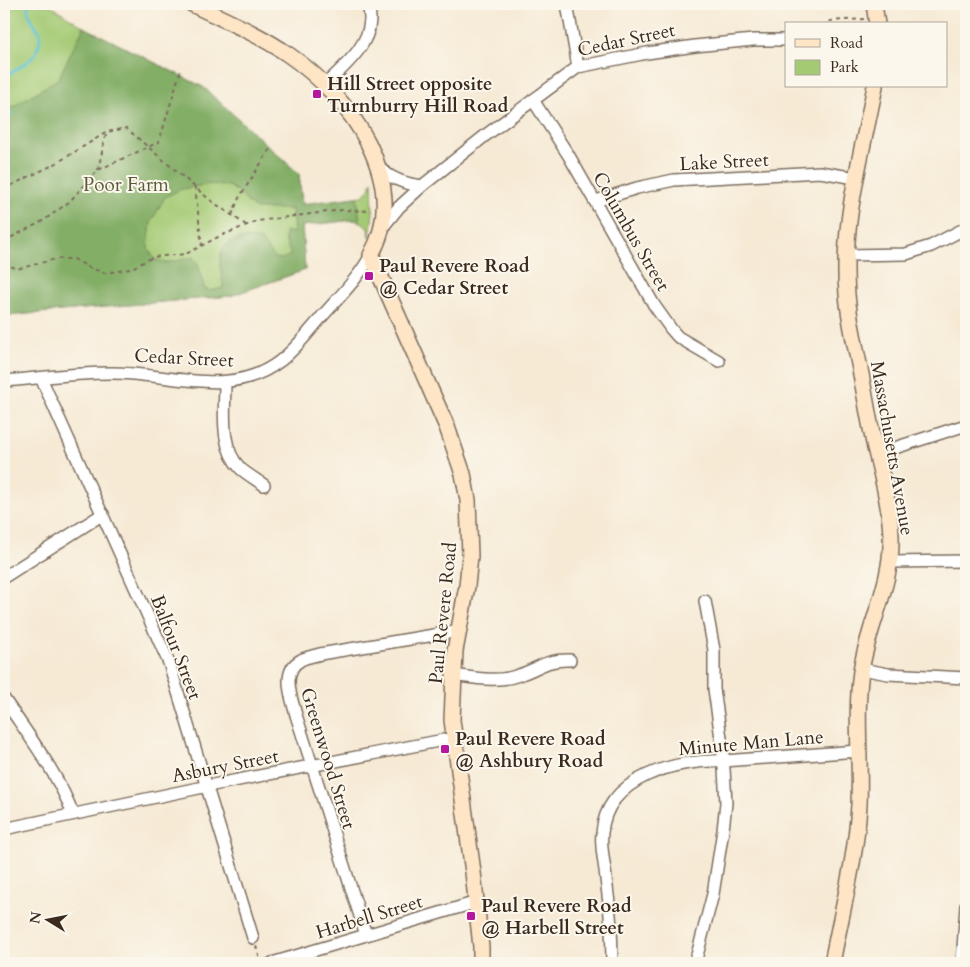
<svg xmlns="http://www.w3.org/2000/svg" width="970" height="967" font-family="Cardo,serif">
<rect width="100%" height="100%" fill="#fbf7ec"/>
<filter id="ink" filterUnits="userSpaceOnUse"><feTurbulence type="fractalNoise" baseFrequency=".02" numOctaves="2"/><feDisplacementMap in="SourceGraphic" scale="10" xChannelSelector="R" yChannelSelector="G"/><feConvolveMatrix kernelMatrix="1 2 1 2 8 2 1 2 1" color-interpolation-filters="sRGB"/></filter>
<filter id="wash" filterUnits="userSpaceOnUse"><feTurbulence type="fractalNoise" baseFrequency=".0096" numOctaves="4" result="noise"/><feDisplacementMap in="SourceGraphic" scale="20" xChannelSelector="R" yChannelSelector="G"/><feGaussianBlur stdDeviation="1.12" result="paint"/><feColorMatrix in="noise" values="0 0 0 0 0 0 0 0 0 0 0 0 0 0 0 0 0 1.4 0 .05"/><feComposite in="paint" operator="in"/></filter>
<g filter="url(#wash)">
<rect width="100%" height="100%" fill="#f6ead5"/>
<path fill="#a4ca74" stroke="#707a49" d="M4,4H48L84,27L203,87L299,174L302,204L363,196L370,188L372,181L373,213L370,237C369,226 364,221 353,220L302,226L305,270L230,296L4,316Z"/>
<path fill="#83ae66" stroke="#5f6c42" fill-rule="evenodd" d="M84,27L203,87L299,174L302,204L357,197L360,221L353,220L302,226L305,270L230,296L4,316V112L58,79ZM211,184L229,186L241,194L248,203L256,209H292L294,233L285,231V240L291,255L282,259L275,258L261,240C245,236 221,238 220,260C219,269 223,278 223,288L210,291L204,288L198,264L193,257L166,263L154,259L148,248L151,222L165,197L182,189Z"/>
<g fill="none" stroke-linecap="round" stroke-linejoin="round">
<g stroke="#57c3d0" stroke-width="3">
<path d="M4,78C13,71 25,65 33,57C37,53 42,38 39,32C34,21 26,16 28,4"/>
<path d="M4,103L11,114L4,118"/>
</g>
</g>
</g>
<g filter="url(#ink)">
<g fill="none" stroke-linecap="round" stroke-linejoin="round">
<defs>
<g id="street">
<path d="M567,4L578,67"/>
<path d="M325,85C343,67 369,47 370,20C370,15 369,9 369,4"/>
<path d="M533,100L569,156L654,305L671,329L678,337L719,361"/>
<path d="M379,167C390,179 406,184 422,186"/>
<path d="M596,201L637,188L674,180L820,172L856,178"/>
<path d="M382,228L399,207L422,186L486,135L578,67L647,53L695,46L753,40H786"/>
<path d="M846,255L906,254L931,246L966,228"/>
<path d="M41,378L169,663L253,938"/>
<path d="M4,381C39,378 75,373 110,373C167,372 230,400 280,361C295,350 307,334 319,320C337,299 358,279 371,255"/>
<path d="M225,382C225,410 219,448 241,469C248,475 257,480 264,485"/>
<path d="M876,454L966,425"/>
<path d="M890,562L966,561"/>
<path d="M4,577L103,514"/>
<path d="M862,669L888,674L966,678"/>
<path d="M453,675C475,678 498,683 519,675C540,668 546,659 570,660"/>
<path d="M4,699C28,735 57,772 73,814"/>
<path d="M4,829L213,785L454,738"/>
<path d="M366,935L296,715C292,699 280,671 301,660C306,657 314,656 320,654L458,631"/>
<path d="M272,963L477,902"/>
<path d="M612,963C612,935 610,907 606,879C605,864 600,848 602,833C606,777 677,759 724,761L858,751"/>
<path d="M695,963L713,894L723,830L726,803L723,752L714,689V650L705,601"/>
<path d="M962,963L966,906"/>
</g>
<g id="secondary">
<path d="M192,4C224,20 259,34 289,55C349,96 412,181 371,255L447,427L463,474L468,500L470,556L467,586L455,651L452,720L473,872L481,947V963"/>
<path d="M874,4L877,24"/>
<path d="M832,963C842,910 856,859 859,805C861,760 855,715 861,671C868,625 893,583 891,536C890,506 882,476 875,448C869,421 865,395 860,369C855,344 849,319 847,294C841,223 862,155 875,86"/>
</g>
</defs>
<use href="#street" stroke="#7c6d5e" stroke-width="14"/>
<use href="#secondary" stroke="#7c6d5e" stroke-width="18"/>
<g stroke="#7c6d5e" stroke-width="2" stroke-dasharray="4 4" stroke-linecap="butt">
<path d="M829,21L864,19"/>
<path d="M98,170L106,134"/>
<path d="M195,187L202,246"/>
<path d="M4,189L55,164L107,132L126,128L210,200L246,225"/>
<path d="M232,215L239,198L272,146"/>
<path d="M4,241L43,221L69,202L98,170L159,142L181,69"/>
<path d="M4,263L17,269L56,259H74L90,268L105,273L130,269L153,257L186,254L218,237L257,221L342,210L371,211"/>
<path d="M256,946L261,963"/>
</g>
<use href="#street" stroke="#fff" stroke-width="11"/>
<use href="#secondary" stroke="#fde5c5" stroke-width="15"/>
</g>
</g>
<g fill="#b5179e" stroke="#fbf7ec" stroke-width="2">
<rect x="312" y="89" width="10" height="10" rx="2.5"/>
<rect x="364" y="271" width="10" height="10" rx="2.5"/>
<rect x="440" y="744" width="10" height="10" rx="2.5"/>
<rect x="466" y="911" width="10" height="10" rx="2.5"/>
</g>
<g text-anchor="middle" stroke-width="4" stroke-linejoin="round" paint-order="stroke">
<g font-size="19" fill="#3b2a1e" stroke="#fbf7ec">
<text transform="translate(626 39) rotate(-12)" y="7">Cedar Street</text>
<text transform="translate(724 161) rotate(-3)" y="7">Lake Street</text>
<text transform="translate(632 231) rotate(60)" y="7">Columbus Street</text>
<text transform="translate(184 357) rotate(3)" y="7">Cedar Street</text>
<text transform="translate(893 448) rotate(80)" y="7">Massachusetts Avenue</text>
<text transform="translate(442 613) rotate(-84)" y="7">Paul Revere Road</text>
<text transform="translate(177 647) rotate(69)" y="7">Balfour Street</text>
<text transform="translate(751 742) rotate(-5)" y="7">Minute Man Lane</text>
<text transform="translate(329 758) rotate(73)" y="7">Greenwood Street</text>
<text transform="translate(225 765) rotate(-11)" y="7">Asbury Street</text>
<text transform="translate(369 916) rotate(-17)" y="7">Harbell Street</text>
</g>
<g font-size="19" font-weight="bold" fill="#3b2a1e" stroke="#fbf7ec" text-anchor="start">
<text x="327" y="90">Hill Street opposite<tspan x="327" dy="22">Turnburry Hill Road</tspan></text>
<text x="379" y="272">Paul Revere Road<tspan x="379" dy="22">@ Cedar Street</tspan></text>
<text x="455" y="745">Paul Revere Road<tspan x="455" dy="22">@ Ashbury Road</tspan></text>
<text x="481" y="912">Paul Revere Road<tspan x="481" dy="22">@ Harbell Street</tspan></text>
</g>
<g font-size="19" fill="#5a5a38" stroke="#fbf7ec">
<text x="126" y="191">Poor Farm</text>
</g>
</g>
<rect width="970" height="967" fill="none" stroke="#fbf7ec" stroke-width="20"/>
<rect x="785" y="22" width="162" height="65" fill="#fbf7ec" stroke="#aea59a"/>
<rect x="795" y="39" width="25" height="8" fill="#fde5c5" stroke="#aea59a"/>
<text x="830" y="48" font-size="15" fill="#3b2a1e">Road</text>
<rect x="795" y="60" width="25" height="15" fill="#a4ca74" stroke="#aea59a"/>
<text x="830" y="72" font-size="15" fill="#3b2a1e">Park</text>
<g transform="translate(48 920) rotate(280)" stroke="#fbf7ec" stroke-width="4" paint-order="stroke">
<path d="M0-4L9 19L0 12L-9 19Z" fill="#3b2a1e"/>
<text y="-8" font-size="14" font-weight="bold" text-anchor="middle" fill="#3b2a1e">N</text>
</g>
</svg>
